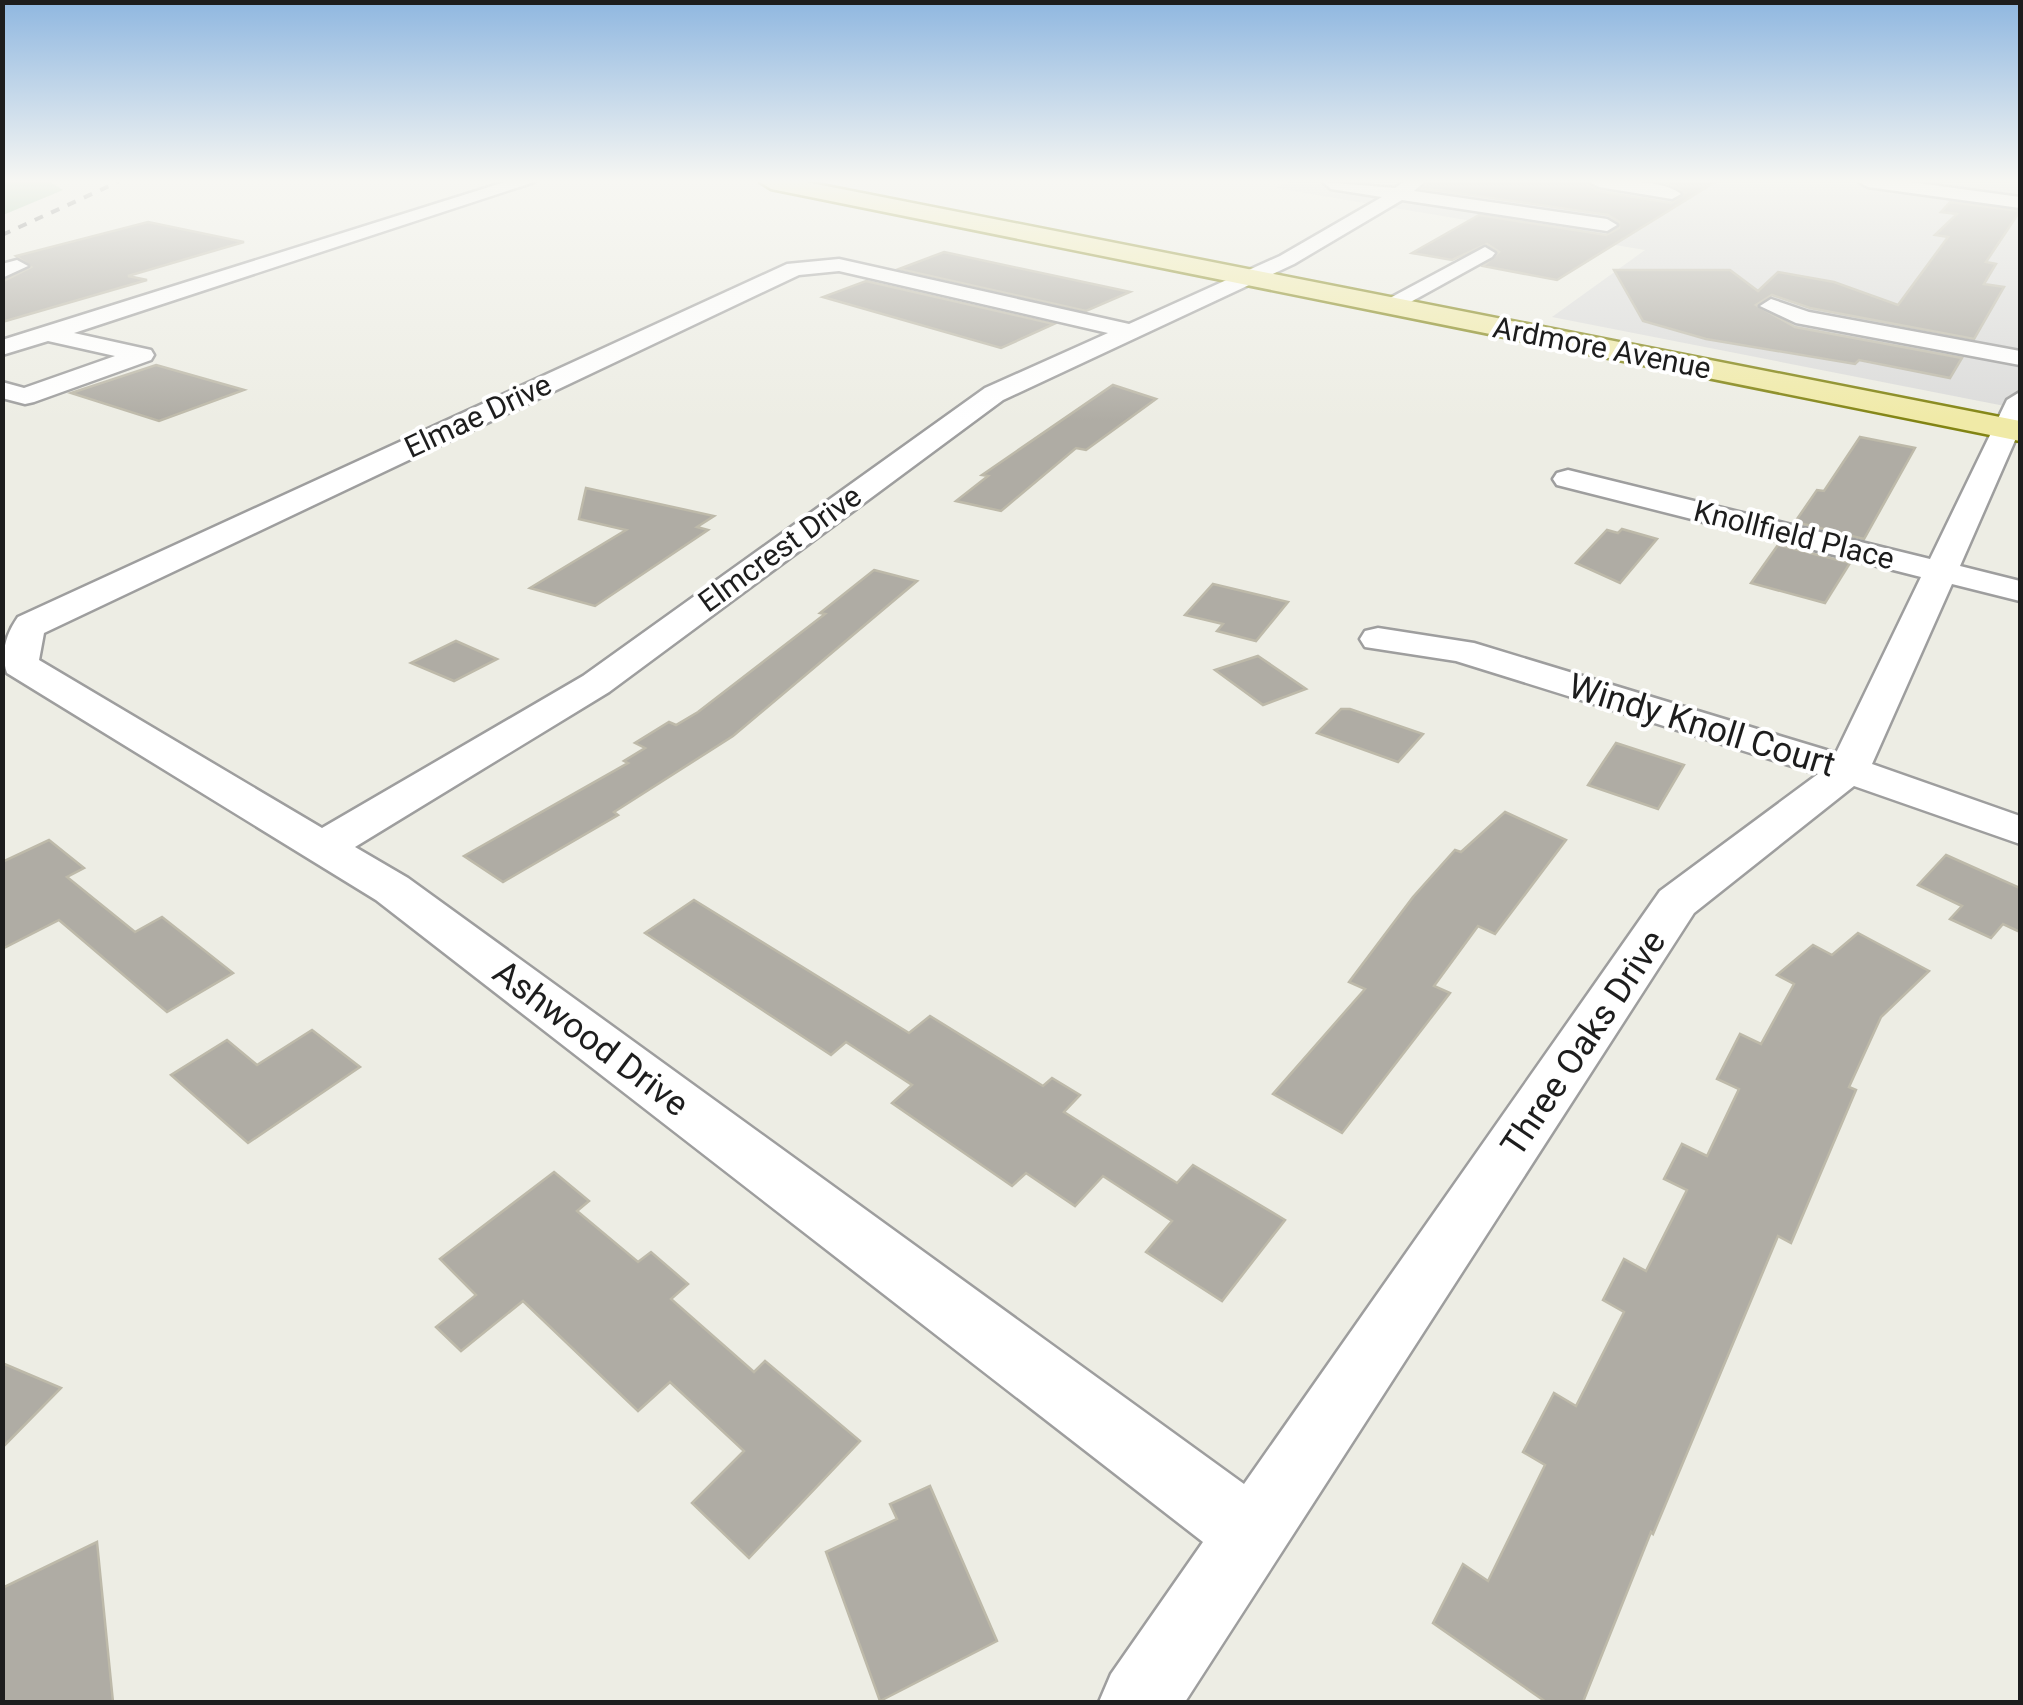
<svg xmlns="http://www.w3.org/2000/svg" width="2023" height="1705" font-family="Roboto,sans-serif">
<rect width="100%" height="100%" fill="#edede4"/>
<path fill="#dbdbda" d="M1288,182H2020V409L1552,317L1645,250L1275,188Z"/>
<path fill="#9ec7a1" d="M3,182H50L63,190L3,215Z"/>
<g fill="#afaca4" stroke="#bdb9a9" stroke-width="2.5">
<path d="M1428,182H1586L1598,191L1671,203L1685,193L1664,182H1715L1557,280L1483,266L1499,252L1487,244L1452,260L1412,253L1479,215L1606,235L1619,228V222L1608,215L1422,188Z"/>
<path d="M1950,202L2020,211L1986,262L1996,264L1984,284L2004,287L1974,339L1810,308L1772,295L1756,305L1795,327L1962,358L1950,378L1859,360L1855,364L1706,339L1643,321L1614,270H1730L1758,291L1778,272L1834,282L1898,305L1948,237L1935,235L1957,214L1941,212Z"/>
<path d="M148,222L244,242L128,276L147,280L2,322V282L31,267L16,256Z"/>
<path d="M944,252L1130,292L1086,311L899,269Z"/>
<path d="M866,281L1054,324L1001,348L823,297Z"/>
<path d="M156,365L244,390L159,421L71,393Z"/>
<path d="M1113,385L1156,399L1086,450L1076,448L1001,511L956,501L988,476L982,475Z"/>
<path d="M1860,437L1915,448L1864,539L1795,522L1817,490L1824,491Z"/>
<path d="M586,488L714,516L697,527L708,530L595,606L530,588L626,530L579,519Z"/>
<path d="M1622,529L1657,539L1620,583L1576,563L1607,530L1618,533Z"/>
<path d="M1778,545L1850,563L1825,603L1751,583Z"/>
<path d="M874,570L917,581L733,736L614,812L618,815L503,882L464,856L628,763L624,761L645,748L635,743L669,722L676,725L698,712L825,614L820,613Z"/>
<path d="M1213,584L1288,602L1256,641L1217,631L1223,624L1185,615Z"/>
<path d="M456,641L497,659L454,681L411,663Z"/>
<path d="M1258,656L1306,689L1263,705L1215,670Z"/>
<path d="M1341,709H1350L1423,734L1398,762L1317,733Z"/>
<path d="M1616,743L1684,765L1658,809L1588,785Z"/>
<path d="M1505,812L1566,840L1495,934L1478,926L1434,986L1450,993L1342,1133L1273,1094L1365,989L1349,982L1413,897L1455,850L1461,852Z"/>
<path d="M49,840L84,868L67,877L135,932L162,917L233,973L167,1012L59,920L2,949V862Z"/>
<path d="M1946,855L2020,888V932L2003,924L1991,938L1950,919L1962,906L1918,885Z"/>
<path d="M694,900L909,1033L930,1016L1043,1086L1052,1078L1080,1095L1064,1112L1177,1183L1193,1165L1285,1220L1222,1301L1146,1252L1172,1221L1103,1176L1075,1206L1026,1173L1012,1186L892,1103L912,1085L846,1042L831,1055L645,933Z"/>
<path d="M1858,933L1929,971L1881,1017L1849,1087L1856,1090L1791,1243L1778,1236L1653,1534L1651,1532L1583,1702H1546L1433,1623L1463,1564L1488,1581L1545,1465L1523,1452L1554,1393L1576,1406L1624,1312L1603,1300L1624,1259L1646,1271L1687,1190L1664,1179L1682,1144L1707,1156L1739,1089L1717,1079L1740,1034L1761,1044L1794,984L1777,975L1813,945L1832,955Z"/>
<path d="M312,1030L360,1067L248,1143L171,1075L227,1040L257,1065Z"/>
<path d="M554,1172L589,1201L577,1211L638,1262L651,1252L688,1284L671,1299L754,1372L765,1361L860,1441L749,1558L692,1503L744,1451L670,1382L638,1411L523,1301L461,1351L436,1327L476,1295L440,1259Z"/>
<path d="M2,1363L61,1388L2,1448Z"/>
<path d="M930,1486L997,1641L880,1701L826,1552L897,1519L890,1504Z"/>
<path d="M97,1542L113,1702H2V1588Z"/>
</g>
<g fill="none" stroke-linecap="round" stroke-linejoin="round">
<defs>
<g id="minor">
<path d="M505,182H534L74,333L151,350L154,355L151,360L34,402L25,404L2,398V382L24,388L115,356L48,341L2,355V340Z"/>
<path d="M1323,182L1395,188L1403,182H1424L1414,191L1607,219L1617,225L1607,231L1402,200L1294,264L1003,400L609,692L355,847L408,878L1244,1484L1660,891L1818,774L1456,661L1365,647L1360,639L1365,631L1378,628L1474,643L1836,753L1921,577L1557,485L1553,479L1557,473L1568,470L1930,559L2007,400L2020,392V429L1960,566L2020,581V601L1952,584L1872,764L2020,816V844L1854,786L1694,913L1185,1702H1099L1111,1674L1203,1542L376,900L7,673C0,653 6,634 18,617L787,264L839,259L1129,324L1280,256L1382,197L1331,189ZM839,271L1108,333L985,388L583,676L322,828L39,660L44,633L799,275Z"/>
<path d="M1590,182C1617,182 1659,178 1681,194L1672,199L1599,187Z"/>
<path d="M1859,182H1910L2020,197V208L1868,187Z"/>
<path d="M1485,247L1495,253L1492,257L1396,310L1388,312L1377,305Z"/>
<path d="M17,260L28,266L2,278V264Z"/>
<path d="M1771,299L1809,312L2020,351V365L1796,323L1760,306Z"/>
</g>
<path id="major" d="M760,182H806L2020,421V441L771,189Z"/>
</defs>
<use href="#minor" stroke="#9e9e9e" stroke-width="5"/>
<use href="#major" stroke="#828413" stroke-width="5"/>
<use href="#minor" fill="#fff" fill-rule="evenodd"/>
<use href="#major" fill="#f0eaa7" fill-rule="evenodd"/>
<path stroke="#6b6b6b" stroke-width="4" stroke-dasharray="9 9" stroke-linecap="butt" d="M2,235L118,182"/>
</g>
<linearGradient id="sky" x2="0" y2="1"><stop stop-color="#8fb7e0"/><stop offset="0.43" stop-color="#f7f7f3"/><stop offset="1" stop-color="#f7f7f3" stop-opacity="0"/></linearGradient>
<rect width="2023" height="421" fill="url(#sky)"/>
<g text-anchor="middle" stroke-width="8" stroke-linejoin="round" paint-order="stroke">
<g font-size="30" fill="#1d1d1d" stroke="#fff">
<text transform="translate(1602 348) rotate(11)" y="10">Ardmore Avenue</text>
<text transform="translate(478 416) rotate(-25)" y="10">Elmae Drive</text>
<text transform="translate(1794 535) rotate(14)" y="10">Knollfield Place</text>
<text transform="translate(780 549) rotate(-36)" y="10">Elmcrest Drive</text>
</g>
<g font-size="35" fill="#1d1d1d" stroke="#fff">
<text transform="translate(1702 725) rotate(17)" y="12">Windy Knoll Court</text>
<text transform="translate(591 1038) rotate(37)" y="12">Ashwood Drive</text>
<text transform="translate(1583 1043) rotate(-56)" y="12">Three Oaks Drive</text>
</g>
</g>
<rect width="2023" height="1705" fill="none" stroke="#1d1d1d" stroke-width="10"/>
</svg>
